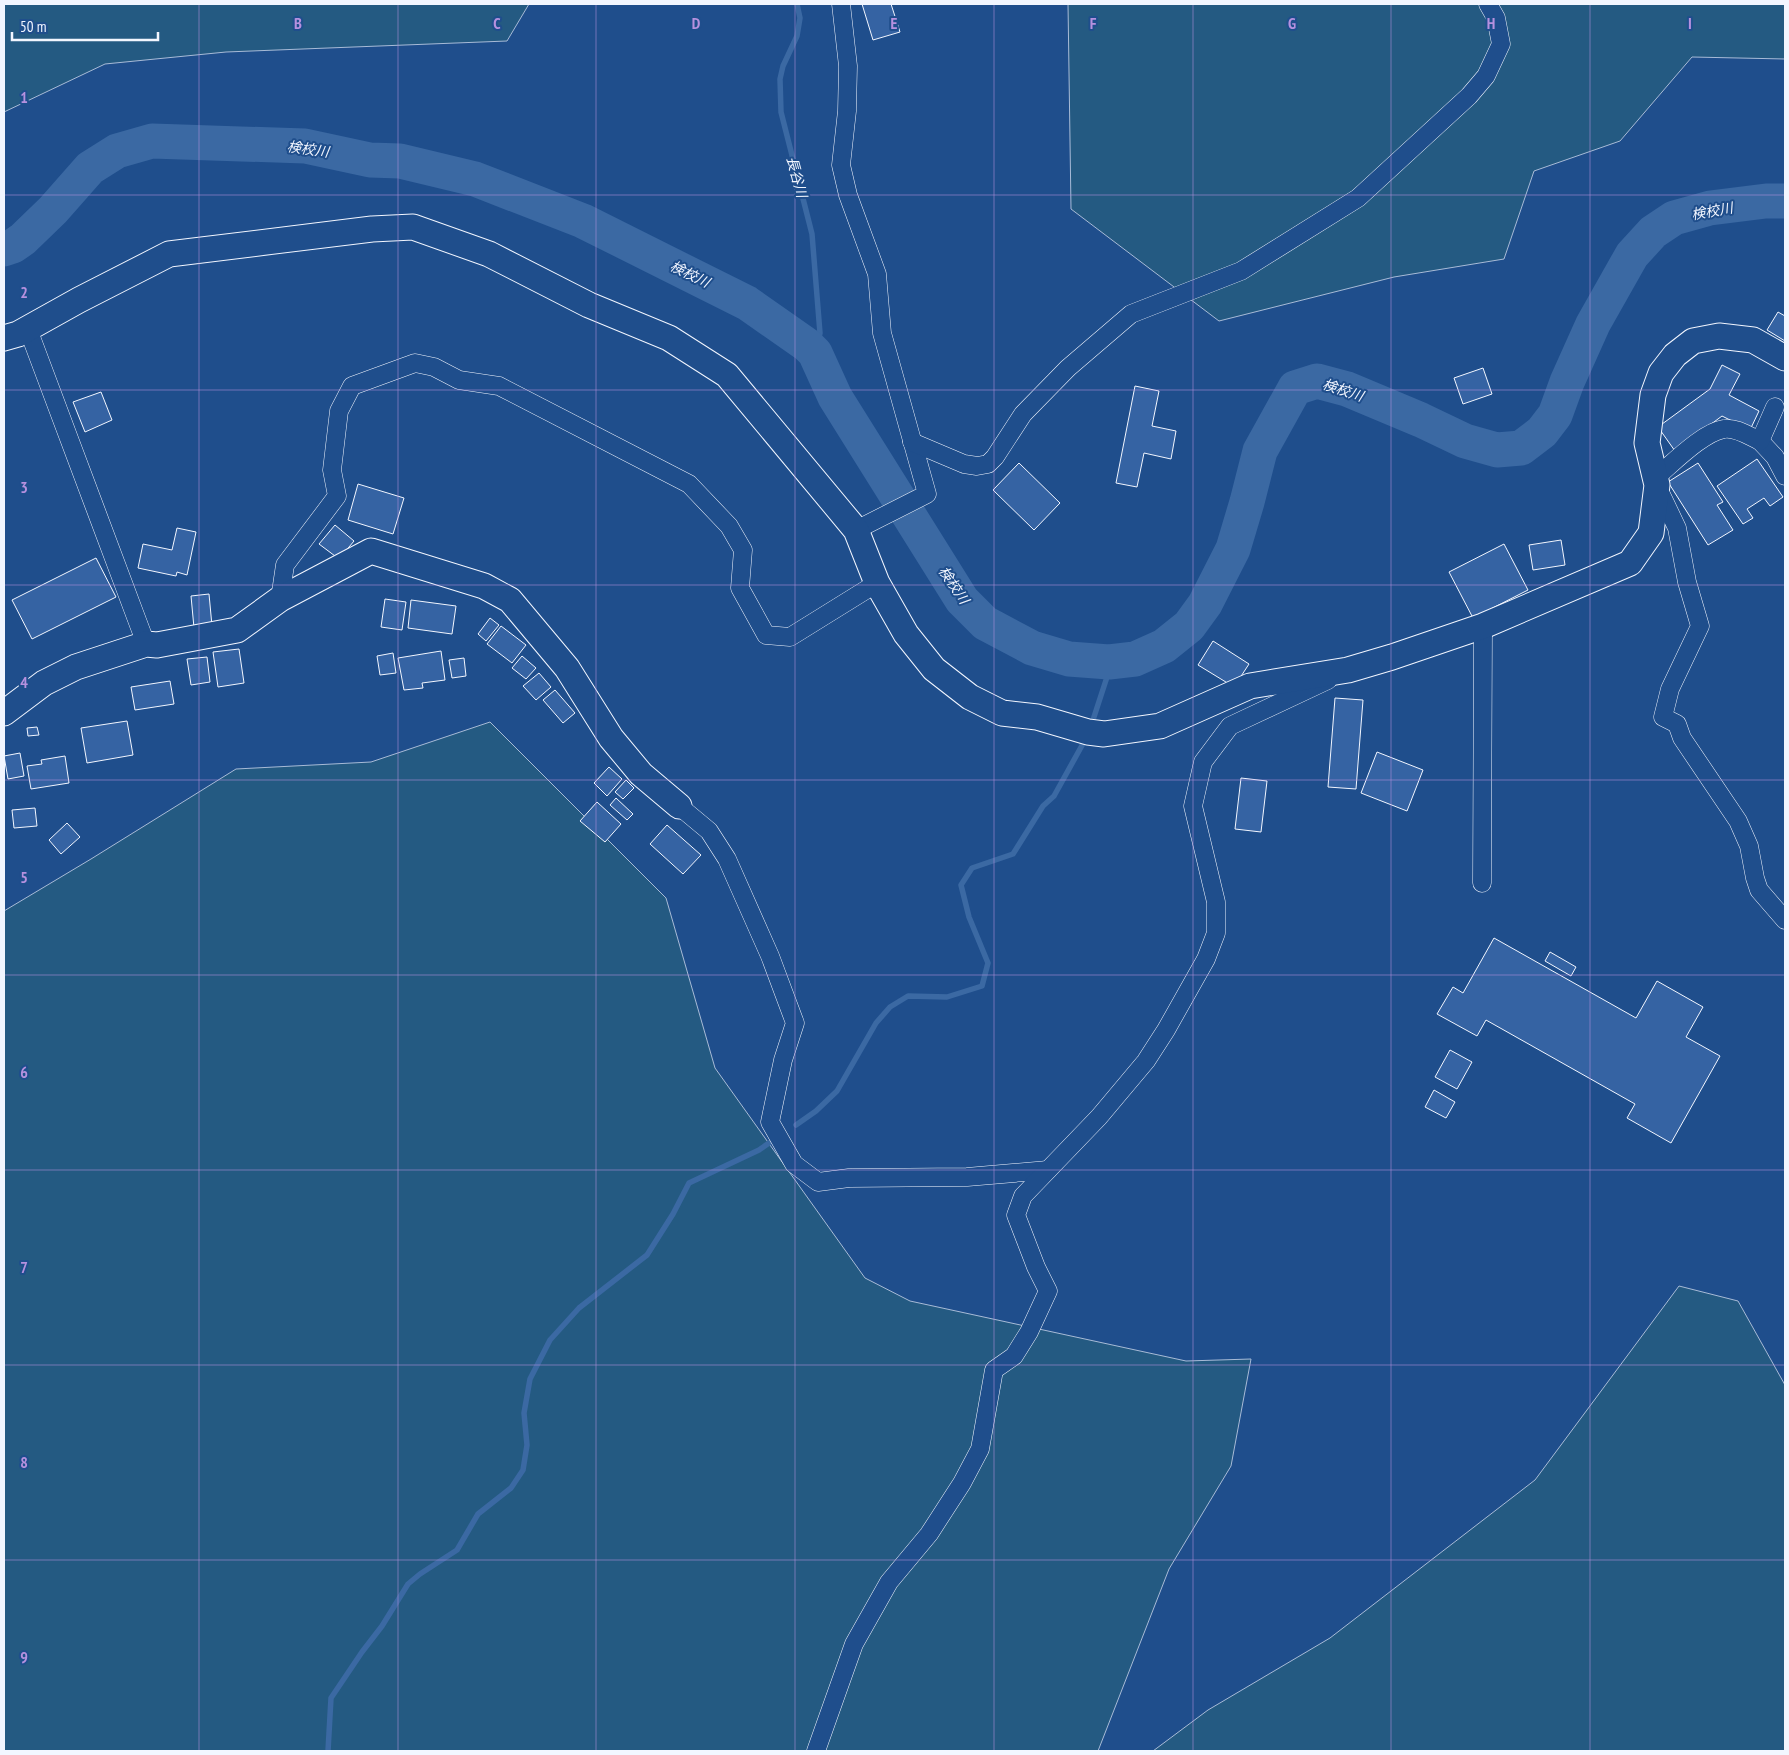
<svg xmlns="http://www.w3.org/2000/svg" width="1789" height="1755" font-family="'PT Sans Narrow','Noto Sans JP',sans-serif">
<rect width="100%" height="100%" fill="#1f4e8c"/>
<g fill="#245a82" stroke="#a8bbd7">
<path d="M4,4H529L507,41L226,52L105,64L4,112Z"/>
<path d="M1068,4H1785V59L1692,57L1620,141L1534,171L1504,259L1394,277L1219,321L1071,209Z"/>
<path d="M490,722L666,898L715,1068L865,1278L910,1301L1186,1361L1251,1359L1231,1466L1169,1569L1098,1751H4V911L91,859L236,769L371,762Z"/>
<path d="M1679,1286L1738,1301L1785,1385V1751H1153L1208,1710L1330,1638L1535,1480Z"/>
</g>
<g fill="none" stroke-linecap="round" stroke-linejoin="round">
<g stroke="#3b69a3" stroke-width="5.5">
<path d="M797,4L800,18L797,36L783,66L780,79L781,112L812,234L820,333L815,353"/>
<path d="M1092,723L1108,674L1109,662"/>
<path d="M796,1125L816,1111L837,1091L876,1023L890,1007L908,996L947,997L982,986L988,963L969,917L961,885L972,868L1013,854L1043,806L1054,796L1085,740"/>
<path d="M328,1751L331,1698L362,1652L382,1626L408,1584L420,1574L457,1550L478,1514L511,1488L523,1470L527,1445L524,1413L530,1379L550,1340L579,1308L647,1255L673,1214L689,1183L759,1150L769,1143"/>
</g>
<path stroke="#3b69a3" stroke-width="35" d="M4,249L13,246L23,239L53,210L90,168L117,151L152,141L305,146L370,160L400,161L475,179L583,221L747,303L807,345L815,353L835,397L962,600L985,623L1032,648L1069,659L1109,662L1135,659L1164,646L1189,626L1205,604L1233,549L1247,502L1260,451L1295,388L1317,381L1347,389L1421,420L1465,441L1497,450L1521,448L1542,432L1555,415L1567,382L1593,324L1632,255L1653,232L1674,218L1710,208L1766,201H1785"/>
</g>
<g fill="#3563a3" stroke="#f2f6ff">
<path d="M862,4H891L900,32L873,40Z"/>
<path d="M1778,312L1785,316V341L1767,330Z"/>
<path d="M1722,365L1740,374L1729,395L1759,411L1750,430L1722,416L1675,451L1658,427L1710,389Z"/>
<path d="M1483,368L1492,394L1463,404L1454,378Z"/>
<path d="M1135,386L1159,391L1152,426L1176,431L1171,459L1144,453L1137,487L1116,483Z"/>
<path d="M101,392L112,420L85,432L73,402Z"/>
<path d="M1757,459L1783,497L1770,506L1764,498L1747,509L1753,518L1743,524L1717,486Z"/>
<path d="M1019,463L1060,503L1034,530L993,490Z"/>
<path d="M1698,463L1723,502L1717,505L1733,530L1708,545L1668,482Z"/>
<path d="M358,484L404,498L393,534L348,520Z"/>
<path d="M335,525L354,541L339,559L319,544Z"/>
<path d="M177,528L196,532L187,575L177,572L176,576L138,568L143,544L172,550Z"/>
<path d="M1561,540L1565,565L1533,570L1529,545Z"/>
<path d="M1504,544L1528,590L1473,618L1449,572Z"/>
<path d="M96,558L116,597L32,639L12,600Z"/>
<path d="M209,594L212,626L194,628L191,596Z"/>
<path d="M385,599L406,602L402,630L381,627Z"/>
<path d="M411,600L456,606L452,634L408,628Z"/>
<path d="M490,618L499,625L486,641L478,634Z"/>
<path d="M501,626L526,645L512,663L487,644Z"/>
<path d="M1213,641L1249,664L1234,687L1198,665Z"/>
<path d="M239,649L244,683L218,687L213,652Z"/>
<path d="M441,651L445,680L422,683L423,688L404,690L398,658Z"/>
<path d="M393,653L396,673L380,675L377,656Z"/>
<path d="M522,656L536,668L526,679L512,668Z"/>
<path d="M207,657L210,682L191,685L187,659Z"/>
<path d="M464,658L466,676L452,678L449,660Z"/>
<path d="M539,673L551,687L536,700L523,686Z"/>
<path d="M170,681L174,704L135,710L131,687Z"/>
<path d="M555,690L575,713L563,723L543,700Z"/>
<path d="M1335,698L1363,700L1356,789L1328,787Z"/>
<path d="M127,721L133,755L87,763L81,728Z"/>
<path d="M37,727L39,735L28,736L27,728Z"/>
<path d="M1377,752L1423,770L1407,811L1361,793Z"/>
<path d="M20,753L24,776L8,779L4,756Z"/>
<path d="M65,756L69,783L31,789L27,766L42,764L41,760Z"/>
<path d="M609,767L622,779L607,796L594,783Z"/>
<path d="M1241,778L1267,781L1261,832L1235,829Z"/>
<path d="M626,780L634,788L623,799L615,792Z"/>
<path d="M616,798L633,814L627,820L610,805Z"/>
<path d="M597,802L621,824L605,842L580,821Z"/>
<path d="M35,808L37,826L14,828L12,810Z"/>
<path d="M67,823L80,837L61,854L49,840Z"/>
<path d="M667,825L701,855L683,874L650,844Z"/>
<path d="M1494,938L1636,1018L1657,981L1703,1007L1686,1037L1720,1056L1671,1143L1627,1118L1635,1104L1486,1020L1477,1036L1437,1014L1453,987L1463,993Z"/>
<path d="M1550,952L1576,967L1571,976L1545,961Z"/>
<path d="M1450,1050L1472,1062L1457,1089L1435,1077Z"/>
<path d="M1434,1090L1455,1102L1446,1118L1425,1107Z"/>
</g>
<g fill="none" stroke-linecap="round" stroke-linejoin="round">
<defs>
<g id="street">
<path d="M841,4L848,66L847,111L841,165L848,195L877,274L882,333L927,494L856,530"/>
<path d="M28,329L146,644"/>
<path d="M1760,441L1775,457L1785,476"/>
<path d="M912,442L964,464L977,466L988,464L995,457L1023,414L1068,368L1131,314L1241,271L1358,198L1469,96L1486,76L1501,44L1496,18L1488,4"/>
<path d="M1655,478C1672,464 1703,432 1724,429C1736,427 1749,436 1760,441L1775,407"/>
<path d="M1657,486L1677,528L1687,582L1700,626L1670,689L1663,717L1677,724L1682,738L1738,821L1749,846L1755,878L1759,890L1785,920"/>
<path d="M280,599L285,565L337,496L332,470L339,411L352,386L415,363L434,367L459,380L499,386L689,484L729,526L743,550L740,588L766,635L790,637L877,583"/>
<path d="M679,806L709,831L727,859L770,956L795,1023L783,1060L770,1122L794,1164L818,1182L849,1178L967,1177L1048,1170"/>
<path d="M1482,883L1483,626"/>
<path d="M816,1751L854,1644L889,1582L929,1534L962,1483L980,1449L994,1370L1014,1356L1029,1332L1048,1291L1036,1267L1016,1215L1023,1196L1099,1117L1146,1061L1166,1030L1206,959L1216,933V902L1193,806L1203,762L1230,726L1328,680"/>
</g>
<g id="secondary">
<path d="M4,338L18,334L79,300L169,254L372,229L413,227L489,254L589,305L669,338L727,375L856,530L877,583L906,634L934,669L970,697L1002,713L1037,717L1088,732L1104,734L1160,726L1250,686L1348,670L1392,657L1483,626L1630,563L1651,533L1657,485L1647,443L1653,395L1661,373L1675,355L1693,341L1719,336L1753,340L1785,358"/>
<path d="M4,713L44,683L76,667L146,644L157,645L237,630L280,599L371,551L484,586L510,600L567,668L611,738L641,774L679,806"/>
</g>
</defs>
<use href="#street" stroke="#f2f6ff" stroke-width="19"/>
<use href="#secondary" stroke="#f2f6ff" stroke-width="27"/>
<use href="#street" stroke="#1f4e8c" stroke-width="18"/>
<use href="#secondary" stroke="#1f4e8c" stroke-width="25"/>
</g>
<path fill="none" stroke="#b691df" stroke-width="1" stroke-opacity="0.55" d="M199,4V1751M398,4V1751M596,4V1751M795,4V1751M994,4V1751M1193,4V1751M1391,4V1751M1590,4V1751M4,195H1785M4,390H1785M4,585H1785M4,780H1785M4,975H1785M4,1170H1785M4,1365H1785M4,1560H1785"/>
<g text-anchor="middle" stroke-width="4" stroke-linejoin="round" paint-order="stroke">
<g font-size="14" font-style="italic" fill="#f2f6ff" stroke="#1f4e8c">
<text transform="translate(308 149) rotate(8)" y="5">検校川</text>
<text transform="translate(797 177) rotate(75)" y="5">長谷川</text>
<text transform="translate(1712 211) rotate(-10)" y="5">検校川</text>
<text transform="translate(690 274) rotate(26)" y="5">検校川</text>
<text transform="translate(1343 390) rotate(18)" y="5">検校川</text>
<text transform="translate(954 585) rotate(56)" y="5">検校川</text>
</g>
</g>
<g font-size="16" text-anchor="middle" font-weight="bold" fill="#b691df" stroke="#1f4e8c" stroke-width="4" stroke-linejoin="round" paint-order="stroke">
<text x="298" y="29">B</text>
<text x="497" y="29">C</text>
<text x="696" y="29">D</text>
<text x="894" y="29">E</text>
<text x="1093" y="29">F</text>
<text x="1292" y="29">G</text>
<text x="1491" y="29">H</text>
<text x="1690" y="29">I</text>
<text x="24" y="103">1</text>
<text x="24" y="298">2</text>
<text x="24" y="493">3</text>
<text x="24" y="688">4</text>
<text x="24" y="883">5</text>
<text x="24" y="1078">6</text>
<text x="24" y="1273">7</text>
<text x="24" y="1468">8</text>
<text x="24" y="1663">9</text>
</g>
<rect width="1789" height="1755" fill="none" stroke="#f2f6ff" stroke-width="10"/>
<path d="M12 32v8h146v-8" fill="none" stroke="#f2f6ff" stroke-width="2.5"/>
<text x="20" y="32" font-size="15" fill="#f2f6ff" stroke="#1f4e8c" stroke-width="4" paint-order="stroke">50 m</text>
</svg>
